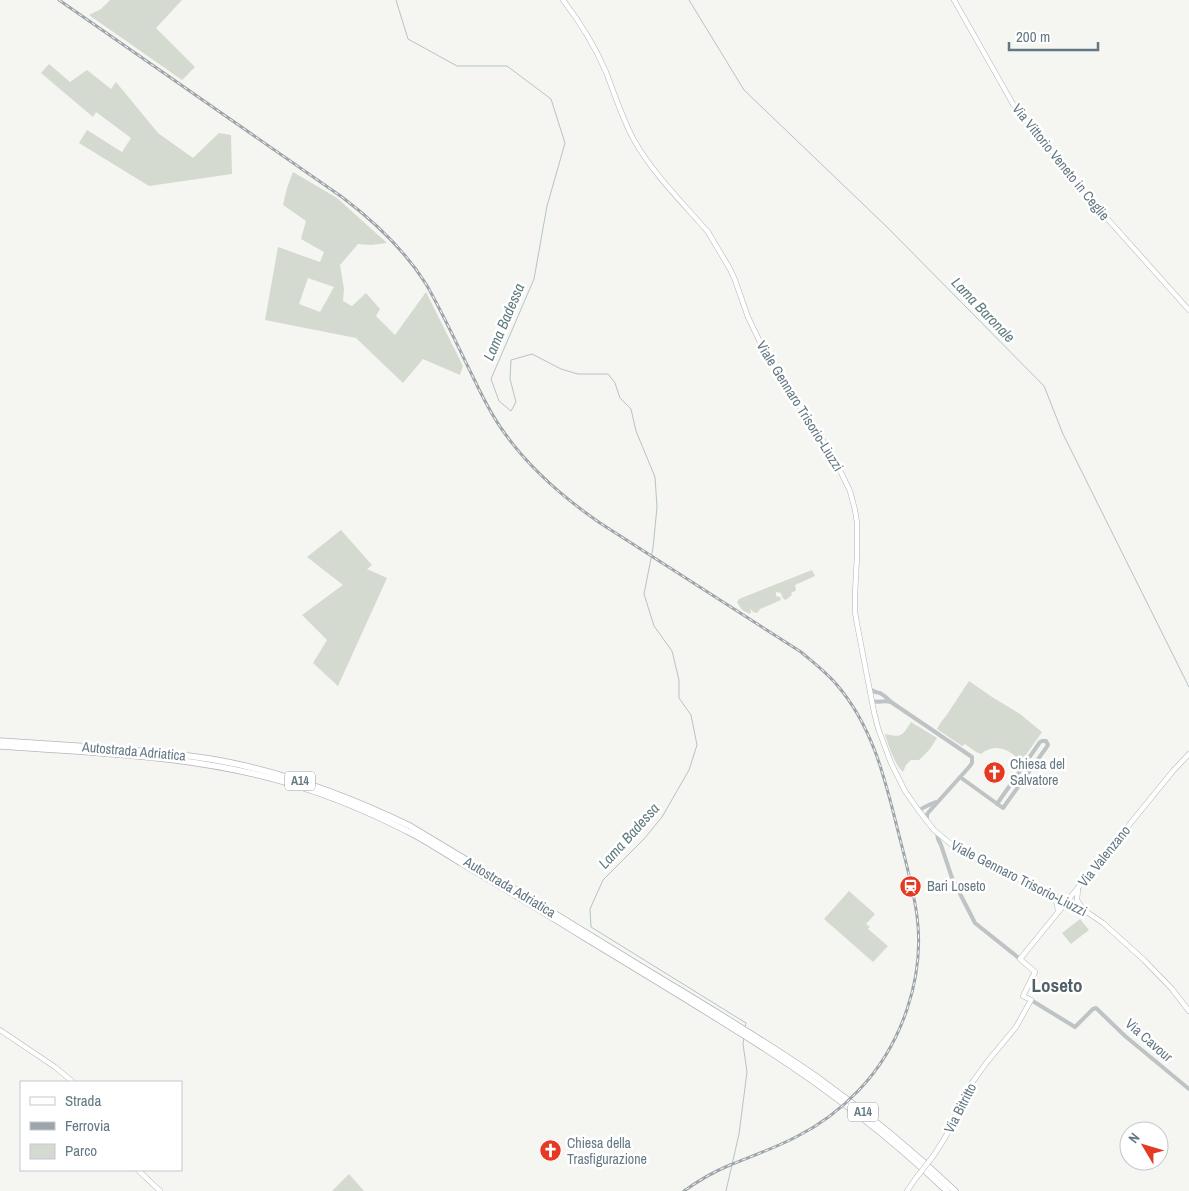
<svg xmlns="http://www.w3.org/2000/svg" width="1189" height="1191" font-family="'Archivo Narrow',sans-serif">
<rect width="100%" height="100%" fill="#f5f5f1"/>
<g fill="#d5dad0" fill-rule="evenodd">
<path d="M110,0H182L156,28L195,67L182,80L89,15L101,9Z"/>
<path d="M49,64L70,82L87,70L111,89L116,82L158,133L193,158L219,133L231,135L232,174L149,186L79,143L87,130L122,152L131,138L96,112L93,117L41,73Z"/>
<path d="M293,172L337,198L387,243L371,245L358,244L340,265L344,289L343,301L352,306L366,293L380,309L376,316L395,335L426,292L463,366L460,375L423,359L403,383L356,338L265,320L278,247L320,262L324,252L301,239L306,221L283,205L287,188ZM308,278L334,287L320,312L299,304Z"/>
<path d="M341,530L372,565L367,569L387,578L338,686L313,663L327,640L302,615L343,585L307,557Z"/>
<path d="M812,570L815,576L795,585L796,590L795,591L791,593L792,595L787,599L785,600L782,597L781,593L776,592V596L780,597L781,600L760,609L757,613L753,612L750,608L751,611L750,614L742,610L737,602L739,599Z"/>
<path d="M969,681L992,697L1020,714L1042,732L1021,762C1011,750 995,742 981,754L976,752L965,744L962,746L937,729L941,722L946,716Z"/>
<path d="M911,722L937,738L930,749L919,760H911L906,765L903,772C895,765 888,745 885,734C902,738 902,736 911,722Z"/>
<path d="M849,891L875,914L866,924L870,927L868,929L888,946L873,962L824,919Z"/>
<path d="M1080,919L1089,930L1071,944L1062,933Z"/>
<path d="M349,1174L364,1191H332Z"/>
</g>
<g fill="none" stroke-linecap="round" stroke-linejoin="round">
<g stroke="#b5c4c7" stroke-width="1">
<path d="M396,0L408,39L457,66H507L551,99L565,143L547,206L534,279L491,379L499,401L511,411L516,402L510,379L511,360L532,354L561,369L578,374H608L615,383L620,398L631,409L636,431L655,477L657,507L653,548L644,594L654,626L672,651L679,680V698L691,715L697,745L689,770L662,817L644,839L603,880L590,909L591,927L746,1023L745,1028"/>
<path d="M689,0L744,90L888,228L1044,386L1063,434L1189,687"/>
<path d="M726,1191L739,1134L747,1072L743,1044L744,1037"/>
</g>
<defs>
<g id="secondary">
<path d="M563,0C580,22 595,46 606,72C615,95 622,118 634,140C653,174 683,203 708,232L730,269L735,280L748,317L759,340L784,383L832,454L850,491L855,510L857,523V556L855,594V612L857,624L874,712L878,728L891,763L905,791L919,811L934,830L952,845L965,853L1001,871L1084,910L1103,923L1144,960L1172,989L1189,1011"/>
<path d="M954,0L1013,104L1104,215L1189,310"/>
<path d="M1078,889L1077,900L1083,909"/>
<path d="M1052,897L1057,903L1058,912"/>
<path d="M0,1030L55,1067L73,1082"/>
<path d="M934,1155L946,1136L966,1091L987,1062L1016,1027L1031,1000L1023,996L1035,972L1020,959L1173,771L1189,754"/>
<path d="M138,1170L160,1191"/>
<path d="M907,1191L916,1178"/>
</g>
<g id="motorway">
<path d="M0,741C30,743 61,745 91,747C133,750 175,753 216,760C284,772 348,796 410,826C492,875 574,925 655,975C711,1009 767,1042 821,1080C868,1114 913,1151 955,1191"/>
<path d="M0,746C100,753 196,755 292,784C332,796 370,812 407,831C426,840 444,853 463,864C504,888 545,913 587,939C645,974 703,1009 761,1046C827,1088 890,1137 947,1191"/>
</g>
</defs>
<use href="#secondary" stroke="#b0b7ba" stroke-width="5.5"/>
<use href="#motorway" stroke="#b3b7ba" stroke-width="7"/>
<g stroke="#bec3c6" stroke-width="4">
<path d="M870,689C873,692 875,692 880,693C884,695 888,699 891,702L972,757V763L970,766L927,814V821"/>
<path d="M872,701C878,703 885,700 891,702"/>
<path d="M960,777L1003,808L1046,748L1048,745L1046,741H1042L1040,742L997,804"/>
<path d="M919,811C924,806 930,805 936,802"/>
<path d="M937,833L938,839L941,845L952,878L975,923L1020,959"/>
<path d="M1031,1000L1075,1027L1093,1009L1096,1008L1125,1036L1189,1089"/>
</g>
<use href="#secondary" stroke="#fff" stroke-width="4.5"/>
<use href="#motorway" stroke="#fff" stroke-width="5.5"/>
<defs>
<path id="rail" d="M59,0L342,197C375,222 404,249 426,284C444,315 458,347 474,379C483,398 493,418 506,435C532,471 564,498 600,523L801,652C814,663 827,673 837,685C873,727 885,779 898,831C905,859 913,887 917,916C925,977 902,1045 859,1090C841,1109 820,1125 796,1137C775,1148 752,1156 730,1165C713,1172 698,1181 684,1191"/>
</defs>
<use href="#rail" stroke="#9da5aa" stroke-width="3"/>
<use href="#rail" stroke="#fff" stroke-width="1" stroke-dasharray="4" stroke-linecap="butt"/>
<defs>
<path id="secondary-bridge" d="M916,1178L934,1155"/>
</defs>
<use href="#secondary-bridge" stroke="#b0b7ba" stroke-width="5.5" stroke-linecap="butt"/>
<use href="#secondary-bridge" stroke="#fff" stroke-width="4.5"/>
</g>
<defs>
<symbol id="church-disc" viewBox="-11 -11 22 22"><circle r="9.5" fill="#e43922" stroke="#fff"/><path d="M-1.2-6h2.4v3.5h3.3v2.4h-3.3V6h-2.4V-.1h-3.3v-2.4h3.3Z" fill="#fff"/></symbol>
<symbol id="station-disc" viewBox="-11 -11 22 22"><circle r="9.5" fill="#e43922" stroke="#fff"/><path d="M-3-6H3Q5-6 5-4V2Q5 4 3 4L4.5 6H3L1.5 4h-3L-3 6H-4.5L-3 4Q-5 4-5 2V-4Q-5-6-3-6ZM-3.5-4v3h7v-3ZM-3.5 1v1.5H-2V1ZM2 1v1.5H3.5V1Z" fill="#fff"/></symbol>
</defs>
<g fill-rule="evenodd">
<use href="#church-disc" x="982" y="760" width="25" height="25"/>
<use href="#station-disc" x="898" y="874" width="25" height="25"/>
<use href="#church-disc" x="538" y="1138" width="25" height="25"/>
</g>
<g text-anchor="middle" stroke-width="5" stroke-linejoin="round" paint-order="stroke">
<g fill="#fff" stroke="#92a0a8" stroke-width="1">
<rect x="285" y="771.5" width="30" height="19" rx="4"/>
<rect x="848" y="1102.5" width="30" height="19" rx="4"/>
</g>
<g font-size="12" font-weight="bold" fill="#647883">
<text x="300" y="785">A14</text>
<text x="863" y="1116">A14</text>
</g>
<g font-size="14" fill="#647883" stroke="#fff">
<text transform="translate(1061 162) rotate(51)" y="5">Via Vittorio Veneto in Ceglie</text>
<text transform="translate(800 406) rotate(58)" y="5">Viale Gennaro Trisorio-Liuzzi</text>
<text transform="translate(134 751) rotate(5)" y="5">Autostrada Adriatica</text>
<text transform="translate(1104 856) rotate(-51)" y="5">Via Valenzano</text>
<text transform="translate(1019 878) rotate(27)" y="5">Viale Gennaro Trisorio-Liuzzi</text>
<text transform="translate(510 887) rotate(31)" y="5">Autostrada Adriatica</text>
<text transform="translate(1149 1040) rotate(41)" y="5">Via Cavour</text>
<text transform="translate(960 1108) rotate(-63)" y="5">Via Bitritto</text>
</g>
<g font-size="14" fill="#647883" stroke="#fff" text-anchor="start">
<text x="1010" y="769">Chiesa del<tspan x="1010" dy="16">Salvatore</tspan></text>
<text x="927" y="891">Bari Loseto</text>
<text x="567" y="1148">Chiesa della<tspan x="567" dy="16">Trasfigurazione</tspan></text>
</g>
<g font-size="15" font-style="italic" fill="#5f7b7f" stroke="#fff">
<text transform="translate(983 310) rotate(46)" y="5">Lama Baronale</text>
<text transform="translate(504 322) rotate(-67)" y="5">Lama Badessa</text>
<text transform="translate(629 836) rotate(-48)" y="5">Lama Badessa</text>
</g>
<g font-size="19" font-weight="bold" fill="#526068" stroke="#fff">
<text x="1057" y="992">Loseto</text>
</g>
</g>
<rect x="20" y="1081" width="162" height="90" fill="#ffffff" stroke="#c1c9cd"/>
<rect x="30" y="1097" width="25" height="8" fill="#ffffff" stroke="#c1c9cd"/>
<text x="65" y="1106" font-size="15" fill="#647883">Strada</text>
<rect x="30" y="1122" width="25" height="8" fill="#9da5aa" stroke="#c1c9cd"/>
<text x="65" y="1131" font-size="15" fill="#647883">Ferrovia</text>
<rect x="30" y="1144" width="25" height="15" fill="#d5dad0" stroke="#c1c9cd"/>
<text x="65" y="1156" font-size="15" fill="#647883">Parco</text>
<g transform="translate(1144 1146) rotate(308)"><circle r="24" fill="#ffffff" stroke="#c1c9cd"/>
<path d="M0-4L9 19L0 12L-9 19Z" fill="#e43922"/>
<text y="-8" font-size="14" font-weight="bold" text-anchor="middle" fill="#647883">N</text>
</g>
<path d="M1009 42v8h89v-8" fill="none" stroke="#647883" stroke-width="2.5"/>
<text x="1016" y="42" font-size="15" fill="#647883" stroke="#ffffff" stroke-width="4" paint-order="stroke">200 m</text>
</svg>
